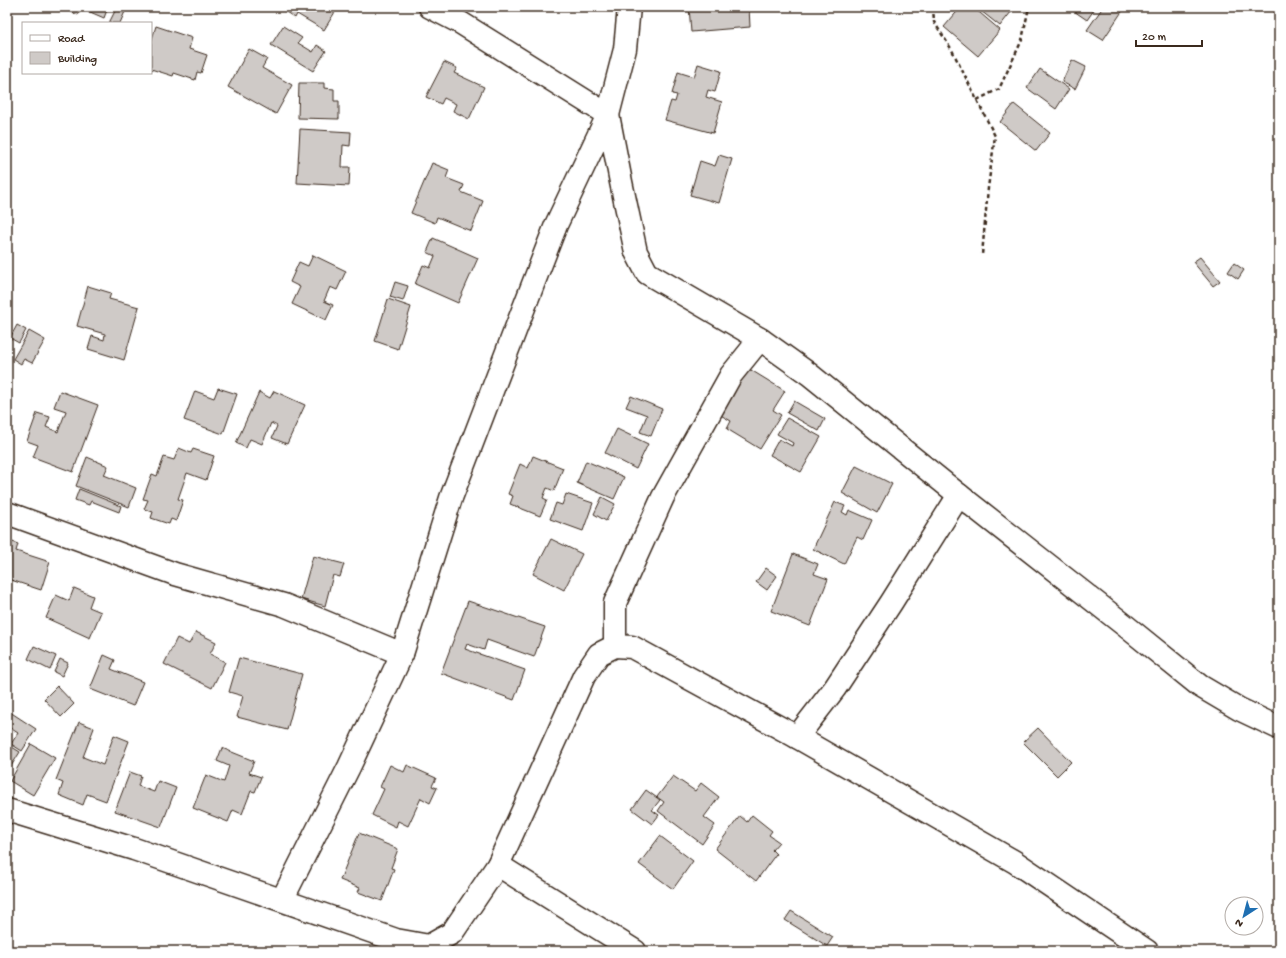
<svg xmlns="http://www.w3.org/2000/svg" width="1286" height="958" font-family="'Gochi Hand',sans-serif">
<rect width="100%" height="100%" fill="#fff"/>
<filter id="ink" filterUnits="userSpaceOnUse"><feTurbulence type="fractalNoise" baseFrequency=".025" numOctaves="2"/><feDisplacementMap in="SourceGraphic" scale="8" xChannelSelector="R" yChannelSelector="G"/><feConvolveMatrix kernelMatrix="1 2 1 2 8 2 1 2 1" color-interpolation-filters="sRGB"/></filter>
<g filter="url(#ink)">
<g fill="#cfcac7" stroke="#3b2a1e">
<path d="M60,7H108L104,18L81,8L78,15Z"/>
<path d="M117,7H127L120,23H109Z"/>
<path d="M284,7H338L324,30L297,14L295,18L283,10Z"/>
<path d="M689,7H749L750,27L691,32Z"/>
<path d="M961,7H973L1000,30L978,56L944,27Z"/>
<path d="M976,7H1015L1000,26Z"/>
<path d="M1068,7H1096L1087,20Z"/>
<path d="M1103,7H1125L1103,40L1087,30Z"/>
<path d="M156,26L192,38L189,49L207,55L201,73L197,72L195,80L174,73L173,76L151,69V42Z"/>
<path d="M283,26L302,38L298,43L313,52L317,45L326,51L313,71L271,45Z"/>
<path d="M249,49L267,59L262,68L292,85L276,114L228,87Z"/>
<path d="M1072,60L1086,67L1075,89L1062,82Z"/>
<path d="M444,62L457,68L454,73L484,87L469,119L453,111L456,104L444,98L441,104L426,97Z"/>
<path d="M698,64L721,71L715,92L708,90L706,97L722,102L713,133L665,120L671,101L675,102L677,95L672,94L678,72L694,77Z"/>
<path d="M1040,69L1069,89L1056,109L1027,88Z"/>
<path d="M299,83H324V88L334,89V101H339V119L298,118Z"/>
<path d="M1014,104L1050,133L1036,151L1000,122Z"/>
<path d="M300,129L351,132L350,146L343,145L342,167H350L349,186L297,183Z"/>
<path d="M719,155L732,159L719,203L690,195L700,161L715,166Z"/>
<path d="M432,163L449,170L446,178L464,185L461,192L483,201L471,231L437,217L435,223L411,213Z"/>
<path d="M433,238L478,258L458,303L415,284L423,265L430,268L435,256L427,252Z"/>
<path d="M313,255L346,271L337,290L330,287L324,301L333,305L326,320L292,304L300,287L290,282L299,262L308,266Z"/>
<path d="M1200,257L1220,281L1213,286L1193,262Z"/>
<path d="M1234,263L1244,270L1238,279L1228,272Z"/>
<path d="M395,282L408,286L403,301L390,297Z"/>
<path d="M88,286L111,293L109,299L139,307L124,360L88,349L92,336L104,340L105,334L77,326Z"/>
<path d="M388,299L411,307L398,349L375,341Z"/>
<path d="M17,325L26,330L19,343L10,338Z"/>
<path d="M29,331L45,340L32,363L24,359L21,364L13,359Z"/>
<path d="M746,367L785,391L773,410L781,415L760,449L727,429L731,421L717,413Z"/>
<path d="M218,388L237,394L223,434L184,420L195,391L214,398Z"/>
<path d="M60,391L98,405L73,472L33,457L38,445L27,441L37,413L50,417L46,427L58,432L66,411L54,407Z"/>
<path d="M274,391L305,405L287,444L272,438L277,426L271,423L262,444L250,439L246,448L236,443L259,392L270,398Z"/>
<path d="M631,396L662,409L651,436L640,432L647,415L626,407Z"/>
<path d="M794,401L825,419L819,431L787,413Z"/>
<path d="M787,418L821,437L801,472L770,455L779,439L792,446L793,443L777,434Z"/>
<path d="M617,429L648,444L636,469L605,453Z"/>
<path d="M179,448L191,453L193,449L214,456L206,480L187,473L178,499L183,500L176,521L171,519L169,524L151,518L153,512L144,509L148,500L143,499L152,474L157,476L164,457L174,460Z"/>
<path d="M533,456L563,468L554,491L547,488L543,498L547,500L540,516L510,504L513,496L508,494L520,464L528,468Z"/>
<path d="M87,457L108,466L104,475L136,488L129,507L76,486Z"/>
<path d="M586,461L624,477L614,499L577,483Z"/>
<path d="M856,466L892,484L877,513L842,493Z"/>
<path d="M79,489L121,506L119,512L91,501L89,505L75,500Z"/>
<path d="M566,494L593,503L583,531L550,519L556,503L562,505Z"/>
<path d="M602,497L615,504L606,521L594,514Z"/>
<path d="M835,502L845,506L842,512L847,515L849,510L872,520L863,540L857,537L844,564L813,549Z"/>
<path d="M551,539L582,554L564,590L533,574Z"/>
<path d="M7,540L18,544L16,551L50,562L41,590L8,579L7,583Z"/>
<path d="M793,554L818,564L814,574L828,579L810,626L771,611Z"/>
<path d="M313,556L344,564L340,577L333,575L325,606L301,599Z"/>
<path d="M766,568L777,576L767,590L756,582Z"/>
<path d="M74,588L93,596L89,607L101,612L90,638L46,618L56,595L69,601Z"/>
<path d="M468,601L545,627L534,657L487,640L484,650L467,644L465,649L525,670L514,700L441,673Z"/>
<path d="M196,632L216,642L210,654L225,662L212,688L164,664L177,638L189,644Z"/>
<path d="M34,646L56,656L50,670L28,659Z"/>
<path d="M104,655L115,660L111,669L143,682L133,706L90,689Z"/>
<path d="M239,658L302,674L287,730L237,717L243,696L229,692Z"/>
<path d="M60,659L68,663L62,676L54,672Z"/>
<path d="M57,686L74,704L61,717L44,699Z"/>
<path d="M7,710L36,729L22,751L11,744L18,733L7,726Z"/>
<path d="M79,722L94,728L83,757L103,765L114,735L129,741L106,801L87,794L83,805L59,795L63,783L56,780Z"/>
<path d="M1038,728L1071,762L1057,776L1023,742Z"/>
<path d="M7,744L20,752L8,771L7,770Z"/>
<path d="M31,744L55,758L33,795L10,781Z"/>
<path d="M222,748L254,761L249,773L261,777L255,792L251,791L242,814L233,810L228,822L193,808L206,775L224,782L229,766L217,761Z"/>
<path d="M390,765L404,772L407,765L436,778L432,786L437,788L430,803L421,798L408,826L398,821L396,827L372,815L384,789L380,787Z"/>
<path d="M130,772L141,776L138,786L154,792L158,781L176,788L161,827L115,811Z"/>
<path d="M673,776L695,791L701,783L719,797L704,817L715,825L702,844L658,811L664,802L657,797Z"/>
<path d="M646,790L660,800L652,810L659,815L652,824L632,809Z"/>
<path d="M752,815L772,831L769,835L779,842L772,850L776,854L756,881L715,849L740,816L747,822Z"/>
<path d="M359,833L398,849L391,868L394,869L382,901L358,892L360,888L340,880Z"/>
<path d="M660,836L693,861L673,889L639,864Z"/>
<path d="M791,911L833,937L827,946L785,920Z"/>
</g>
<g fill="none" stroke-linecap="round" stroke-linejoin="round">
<defs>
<g id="minor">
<path d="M430,7L461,23L608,115L621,182L636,252L647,273L760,339L809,374L959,495L1127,627L1200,686L1239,709L1279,728"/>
<path d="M7,513L175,574L284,605L402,654"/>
<path d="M615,646V603L663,497L731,375L760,339"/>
<path d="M797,737L835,688L891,603L959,495"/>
<path d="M7,810L134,849L396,940L429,946L452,933L498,865L584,676L599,654L615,646L632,647L797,737L1015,862L1147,951"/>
<path d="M498,865L635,951"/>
<path d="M282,900L349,767L402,654L451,498L518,323L556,225L608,115L625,49L629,7"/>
</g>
</defs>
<use href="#minor" stroke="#3b2a1e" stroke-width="25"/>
<g stroke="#3b2a1e" stroke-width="2.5" stroke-dasharray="4 3" stroke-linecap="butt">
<path d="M933,7L934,22L952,50L995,136L988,188L982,255"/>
<path d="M977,100L999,89L1022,40L1029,7"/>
</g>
<use href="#minor" stroke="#fff" stroke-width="22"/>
</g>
</g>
<rect width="1286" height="958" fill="none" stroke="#fff" stroke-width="24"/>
<rect x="12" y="12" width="1262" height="934" fill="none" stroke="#3b2a1e" stroke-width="1.5" filter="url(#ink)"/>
<rect x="22" y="22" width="130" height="52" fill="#ffffff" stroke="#b1aaa5"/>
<rect x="30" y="35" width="20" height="6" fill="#ffffff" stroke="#b1aaa5"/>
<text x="58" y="42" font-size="12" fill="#3b2a1e">Road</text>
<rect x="30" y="52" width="20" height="12" fill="#cfcac7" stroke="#b1aaa5"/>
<text x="58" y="62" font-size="12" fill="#3b2a1e">Building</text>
<g transform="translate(1244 916) rotate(216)"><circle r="19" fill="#ffffff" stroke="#b1aaa5"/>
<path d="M0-3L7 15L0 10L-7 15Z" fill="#1f6fb2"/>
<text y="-6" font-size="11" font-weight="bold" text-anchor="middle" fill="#3b2a1e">N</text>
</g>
<path d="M1136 40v6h66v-6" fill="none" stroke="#3b2a1e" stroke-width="2"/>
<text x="1142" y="40" font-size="12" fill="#3b2a1e" stroke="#ffffff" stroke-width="3" paint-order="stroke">20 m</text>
</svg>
